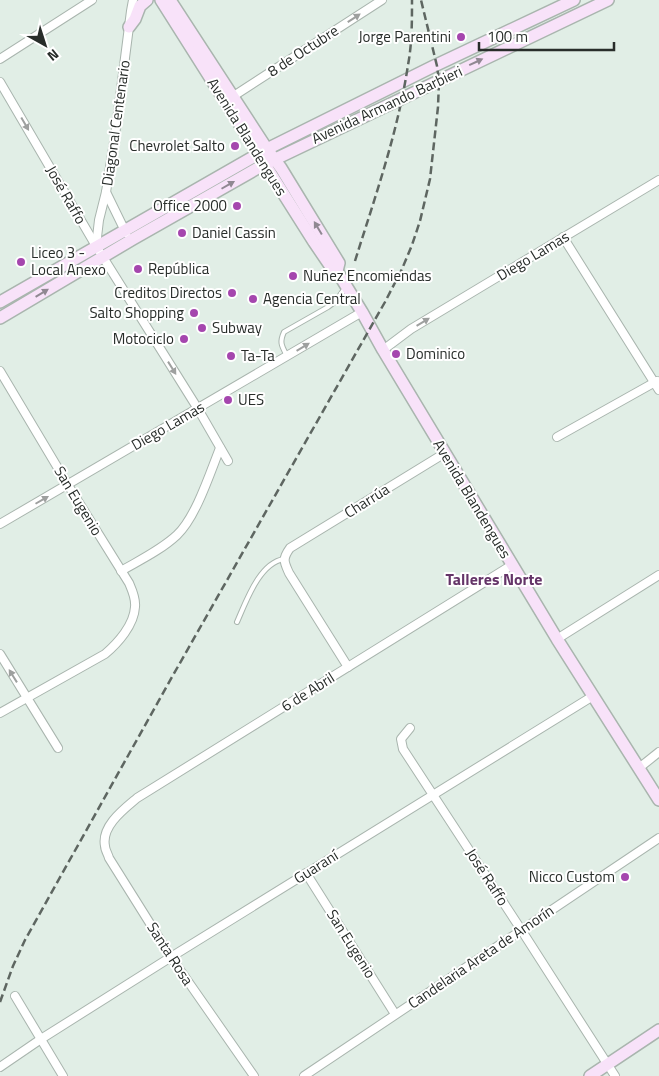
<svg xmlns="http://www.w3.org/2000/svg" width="659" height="1076" font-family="'Titillium Web',sans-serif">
<rect width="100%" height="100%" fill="#e1eee6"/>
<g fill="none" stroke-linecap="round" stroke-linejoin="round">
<defs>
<g id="lane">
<path d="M287,356C282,346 279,343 284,332L328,307L336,301L345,288"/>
<path d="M237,622C246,602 259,563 284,559"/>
</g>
<g id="street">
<path d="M0,59L92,0"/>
<path d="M0,82L96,246L198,409L228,461"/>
<path d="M229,99L382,0"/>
<path d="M106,192L126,233"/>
<path d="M563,237L659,390"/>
<path d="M96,246L99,220L106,192L115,136L131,11L133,0"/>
<path d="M383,350L411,329L659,180"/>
<path d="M0,371L68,485L129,583C132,590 136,598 135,607C134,625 118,643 105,654L0,713"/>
<path d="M557,437L657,381"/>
<path d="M0,524L362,312"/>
<path d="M121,571C140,560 161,550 177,535C196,517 210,473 220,448"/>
<path d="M557,639L659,575"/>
<path d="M0,654L58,748"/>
<path d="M348,667L289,573C284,562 282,559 290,548L445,453"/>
<path d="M410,728L401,739L403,749L522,931L615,1076"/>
<path d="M639,768L659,752"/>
<path d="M306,873L395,1014"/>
<path d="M15,996L63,1076"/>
<path d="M0,1067L41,1039L171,957L593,696"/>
<path d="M254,1076L171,957L109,858C108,854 105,850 105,846C101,826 124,809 137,798L512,565"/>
<path d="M304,1076L659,838"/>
</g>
<g id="secondary">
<path d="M161,0L314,242L331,267L337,271L362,312L383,350L557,639L659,800"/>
<path d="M170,0L267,149L281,168L339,263L337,271"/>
<path d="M129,27L135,19L140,6L147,0"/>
<path d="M0,302L267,149L432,67L574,0"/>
<path d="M0,318L133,239L265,164L608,0"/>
<path d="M590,1076L659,1030"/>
</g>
</defs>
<use href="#lane" stroke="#a9b5ae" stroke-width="6"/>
<use href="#street" stroke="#a9b5ae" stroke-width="10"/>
<use href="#secondary" stroke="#a9b5ae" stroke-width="14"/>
<use href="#lane" stroke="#fff" stroke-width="4"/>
<use href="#street" stroke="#fff" stroke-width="8"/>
<use href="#secondary" stroke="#f8e2f9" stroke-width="11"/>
<g stroke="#5e6661" stroke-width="2.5" stroke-dasharray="8 4" stroke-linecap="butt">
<path d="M355,261C375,197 398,132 408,65C412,44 412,22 412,0"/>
<path d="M0,1002L13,966L25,940L172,677L385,302L402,269L412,245L420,221L430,179L438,107L439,81L437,66L421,0"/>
</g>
</g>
<defs><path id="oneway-solid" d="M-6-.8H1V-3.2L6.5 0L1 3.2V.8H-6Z" transform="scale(1.25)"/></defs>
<g fill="#9ea09f">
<use href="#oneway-solid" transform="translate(354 18) rotate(-33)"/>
<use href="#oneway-solid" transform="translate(25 124) rotate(60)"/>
<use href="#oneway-solid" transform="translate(423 322) rotate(-31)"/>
<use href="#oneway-solid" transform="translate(303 347) rotate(-31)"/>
<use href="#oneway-solid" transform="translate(172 368) rotate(58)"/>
<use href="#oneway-solid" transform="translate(42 500) rotate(-30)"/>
<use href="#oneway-solid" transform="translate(13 676) rotate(-122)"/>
</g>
<g fill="#908892">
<use href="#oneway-solid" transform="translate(476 62) rotate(-25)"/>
<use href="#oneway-solid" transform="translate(228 185) rotate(-30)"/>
<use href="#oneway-solid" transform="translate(318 228) rotate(-121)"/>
<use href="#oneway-solid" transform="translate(42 293) rotate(-31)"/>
</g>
<g fill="#a546ae" stroke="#fff" stroke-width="2">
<circle cx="461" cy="37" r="5"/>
<circle cx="235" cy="146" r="5"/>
<circle cx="237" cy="206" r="5"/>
<circle cx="182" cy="233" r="5"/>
<circle cx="21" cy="262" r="5"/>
<circle cx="138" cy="269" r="5"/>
<circle cx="293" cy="276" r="5"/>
<circle cx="232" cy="293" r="5"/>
<circle cx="253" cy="299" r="5"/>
<circle cx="194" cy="313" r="5"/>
<circle cx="202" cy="328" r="5"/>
<circle cx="184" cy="339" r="5"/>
<circle cx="396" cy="354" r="5"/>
<circle cx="231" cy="356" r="5"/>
<circle cx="228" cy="400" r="5"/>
<circle cx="625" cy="877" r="5"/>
</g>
<g text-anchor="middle" stroke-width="4" stroke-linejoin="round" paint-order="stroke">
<g font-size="15" fill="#282d2a" stroke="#fff" text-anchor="start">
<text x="451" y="42" text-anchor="end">Jorge Parentini</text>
<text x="225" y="151" text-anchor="end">Chevrolet Salto</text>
<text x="227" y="211" text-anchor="end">Office 2000</text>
<text x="192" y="238">Daniel Cassin</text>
<text x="31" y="258">Liceo 3 -<tspan x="31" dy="17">Local Anexo</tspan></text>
<text x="148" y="274">República</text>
<text x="303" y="281">Nuñez Encomiendas</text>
<text x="222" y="298" text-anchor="end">Creditos Directos</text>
<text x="263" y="304">Agencia Central</text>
<text x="184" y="318" text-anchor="end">Salto Shopping</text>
<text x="212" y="333">Subway</text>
<text x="174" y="344" text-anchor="end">Motociclo</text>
<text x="406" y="359">Dominico</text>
<text x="241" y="361">Ta-Ta</text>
<text x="238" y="405">UES</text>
<text x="615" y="882" text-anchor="end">Nicco Custom</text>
</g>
<g font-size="15" fill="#282d2a" stroke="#fff">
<text transform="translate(303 51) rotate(-33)" y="5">8 de Octubre</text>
<text transform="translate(387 105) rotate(-25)" y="5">Avenida Armando Barbieri</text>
<text transform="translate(116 123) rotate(-82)" y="5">Diagonal Centenario</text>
<text transform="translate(247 137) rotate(58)" y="5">Avenida Blandengues</text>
<text transform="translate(66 195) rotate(60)" y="5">José Raffo</text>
<text transform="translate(533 256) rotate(-31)" y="5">Diego Lamas</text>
<text transform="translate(168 426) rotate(-30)" y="5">Diego Lamas</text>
<text transform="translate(472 499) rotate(59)" y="5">Avenida Blandengues</text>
<text transform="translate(78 501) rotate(59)" y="5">San Eugenio</text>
<text transform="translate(367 501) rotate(-32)" y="5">Charrúa</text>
<text transform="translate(308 692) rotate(-32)" y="5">6 de Abril</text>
<text transform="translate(316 867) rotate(-32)" y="5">Guaraní</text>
<text transform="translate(487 877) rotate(57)" y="5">José Raffo</text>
<text transform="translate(351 944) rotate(58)" y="5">San Eugenio</text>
<text transform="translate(170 954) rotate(57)" y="5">Santa Rosa</text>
<text transform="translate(481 957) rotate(-34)" y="5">Candelaria Areta de Amorín</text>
</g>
<g font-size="16" font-weight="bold" fill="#643468" stroke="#fff">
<text x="494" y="585">Talleres Norte</text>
</g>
</g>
<g transform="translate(45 45) rotate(141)" stroke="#ffffff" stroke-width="4" paint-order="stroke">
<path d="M0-4L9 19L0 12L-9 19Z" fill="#282d2a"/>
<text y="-8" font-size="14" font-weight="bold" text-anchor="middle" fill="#282d2a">N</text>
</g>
<path d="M479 42v8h135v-8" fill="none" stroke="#282d2a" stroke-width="2.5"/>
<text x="487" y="42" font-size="15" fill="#282d2a" stroke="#ffffff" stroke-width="4" paint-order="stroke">100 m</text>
</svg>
